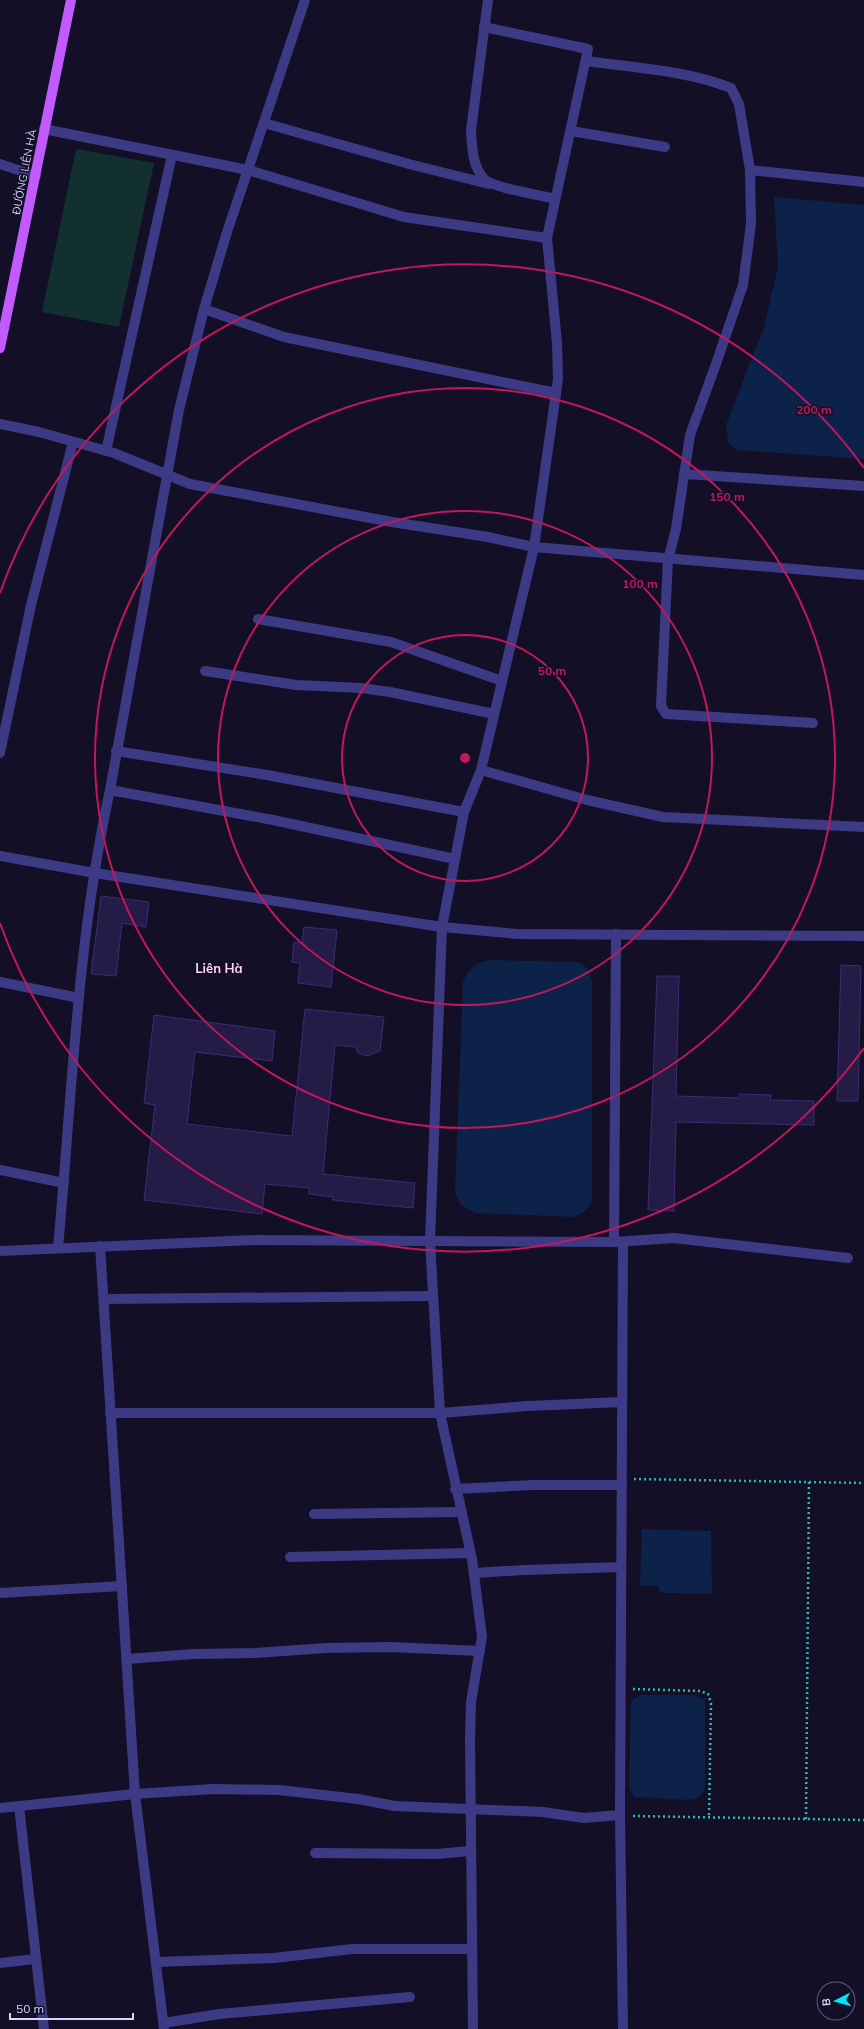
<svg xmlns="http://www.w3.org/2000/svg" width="864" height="2029" font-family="Mulish,sans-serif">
<rect width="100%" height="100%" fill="#130f26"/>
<path fill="#12302f" d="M76,149L154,163L119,327L42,312Z"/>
<g fill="#0c2248">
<path d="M774,197L864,205V459L736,450L728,442L726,425L764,327L778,267Z"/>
<path d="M491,960L579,962L587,968L592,980V1200C587,1210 582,1214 572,1217L475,1213L461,1205L455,1193L463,981C471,967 475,963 491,960Z"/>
<path d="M642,1529L711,1531L712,1594L663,1593L660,1592L658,1586H640Z"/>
<path d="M641,1695H696L705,1701V1787C703,1792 701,1797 695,1799C682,1801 649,1797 634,1797L629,1788L631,1704L633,1699Z"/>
</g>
<g fill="#241b47" stroke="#3b2d73">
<path d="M101,896L149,902L146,927L122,923L116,976L91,974Z"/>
<path d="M304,927L337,930L331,987L298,983L300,963L292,962L294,942L302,943Z"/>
<path d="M841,965L861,966L858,1101H837Z"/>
<path d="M657,976H679L676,1096L739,1098V1094L771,1095L770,1100L814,1101V1125L676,1122L674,1211L648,1210Z"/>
<path d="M305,1009L384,1017L380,1051L367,1056L358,1053L355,1047L335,1045L323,1174L415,1183L413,1208L333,1200V1197L309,1194V1188L265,1184L262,1214L144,1200L155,1105L144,1103L154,1015L275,1031L272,1061L195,1052L187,1124L292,1136Z"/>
</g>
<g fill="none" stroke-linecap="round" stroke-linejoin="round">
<g stroke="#2fb8b0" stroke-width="2.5" stroke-dasharray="2 3" stroke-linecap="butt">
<path d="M634,1479L864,1483"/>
<path d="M633,1689L700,1691L708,1694L711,1703L709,1817"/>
<path d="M633,1816L864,1820"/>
<path d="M806,1819L809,1482"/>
</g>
<g stroke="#3d3a85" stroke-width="10">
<path d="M488,0L471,130C472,146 472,166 484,179C493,188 540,195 555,199"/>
<path d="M587,61C635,68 685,70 731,88L739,104L750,170L751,224L743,285L716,364L690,435L676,529L668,560L661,706L666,714L813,723"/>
<path d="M264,123L409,164L489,184"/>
<path d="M44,129L248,170L404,217L547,238"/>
<path d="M571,131L665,147"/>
<path d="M0,164L36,176"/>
<path d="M750,170L864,182"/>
<path d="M204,309L284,337L556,393"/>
<path d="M0,424L39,432L114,453L190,484L392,522L488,537L534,547L864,575"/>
<path d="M106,451L172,155"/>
<path d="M684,474L864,486"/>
<path d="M258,619L391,642L502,681"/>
<path d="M205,671L296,685L361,688L390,692L494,714"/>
<path d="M116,751L267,775L464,812"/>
<path d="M0,753L31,605L73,442"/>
<path d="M481,770L587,800L663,817L864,827"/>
<path d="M110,790L273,820L455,859"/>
<path d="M0,856L95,873L442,927L517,934L864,936"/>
<path d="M0,982L79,998"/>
<path d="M0,1170L64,1183"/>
<path d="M614,1242L616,934"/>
<path d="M100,1246L135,1794L164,2029"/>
<path d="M58,1248C72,1095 77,940 110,790L179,410L204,309L227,232L305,0"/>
<path d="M0,1251L254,1240L614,1242L674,1238L848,1258"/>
<path d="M104,1299L433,1296"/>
<path d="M110,1413H440L528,1406L622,1402"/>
<path d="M455,1489L534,1485H622"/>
<path d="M314,1514L461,1512"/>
<path d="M290,1557L470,1553"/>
<path d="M474,1573L524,1570L621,1567"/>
<path d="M0,1593L122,1586"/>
<path d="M127,1659L194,1654L255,1653L326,1648L390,1647L480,1651"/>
<path d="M19,1806L44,2029"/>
<path d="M0,1808L135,1794L213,1789L279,1790L358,1799L395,1806L543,1812L584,1818L620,1815"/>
<path d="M315,1853L437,1854L470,1851"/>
<path d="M156,1962L274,1958L352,1949H472"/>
<path d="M0,1963L35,1959"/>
<path d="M164,2023L219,2014L410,1997"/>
<path d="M473,2029L470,1738L471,1702L482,1637L472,1559L440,1413L430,1241L442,927L464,812L481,770L534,547L558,379L557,343L547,238L588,49L484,27"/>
<path d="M623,2029L620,1815L623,1242"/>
</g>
<path stroke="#c25bff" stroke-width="10" d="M0,348L71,0"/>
</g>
<g fill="none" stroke="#c2185b" stroke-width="2">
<circle cx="465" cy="758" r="123"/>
<circle cx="465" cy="758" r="247"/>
<circle cx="465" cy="758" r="370"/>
<path d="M864 1048A493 493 0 0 1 0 923M0 593A493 493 0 0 1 864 468"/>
</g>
<g text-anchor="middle" stroke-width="3" stroke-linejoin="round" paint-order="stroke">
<g font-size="11" fill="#d9d4ff" stroke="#130f26">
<text transform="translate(24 172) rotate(-79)" y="4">ĐƯỜNG LIÊN HÀ</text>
</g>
<g font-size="13" font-weight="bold" fill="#ffd6f0" stroke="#130f26">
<text x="219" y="973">Liên Hà</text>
</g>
</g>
<circle cx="465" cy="758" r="6" fill="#c2185b" stroke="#130f26" stroke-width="2"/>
<g font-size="12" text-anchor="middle" font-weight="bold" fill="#c2185b" stroke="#130f26" stroke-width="3" stroke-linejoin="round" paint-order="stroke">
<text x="814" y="414">200 m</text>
<text x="727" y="501">150 m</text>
<text x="640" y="588">100 m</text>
<text x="552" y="675">50 m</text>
</g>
<g transform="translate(836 2001) rotate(264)"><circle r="19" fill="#130f26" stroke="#625e7d"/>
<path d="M0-3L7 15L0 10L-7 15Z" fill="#00e5ff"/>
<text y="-6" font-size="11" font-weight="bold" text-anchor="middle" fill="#d9d4ff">B</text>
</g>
<path d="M10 2013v6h123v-6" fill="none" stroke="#d9d4ff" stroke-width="2"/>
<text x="16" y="2013" font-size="12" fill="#d9d4ff" stroke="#130f26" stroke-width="3" paint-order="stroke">50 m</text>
</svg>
